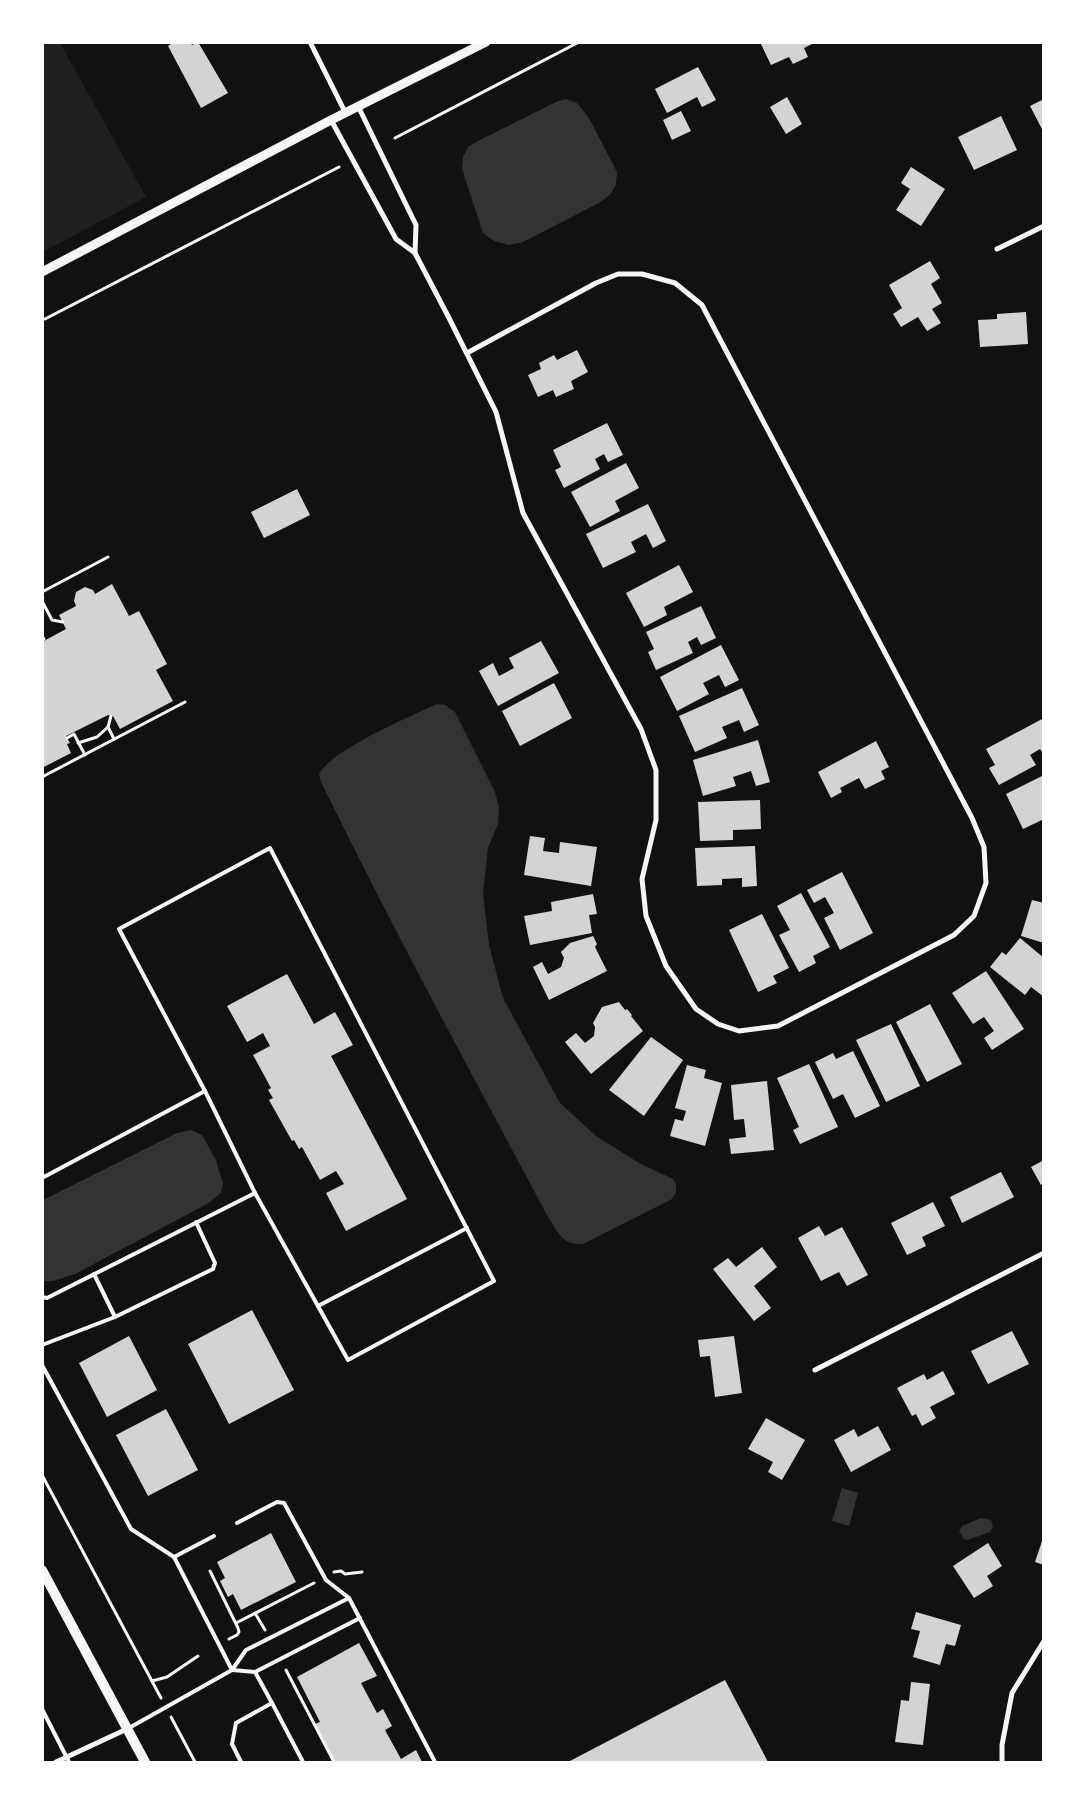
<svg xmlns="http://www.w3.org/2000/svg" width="1086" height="1805" font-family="'Source Sans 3',sans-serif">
<rect width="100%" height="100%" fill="#111"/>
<path fill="#202020" d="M43,42L60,43L146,197L43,252Z"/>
<g fill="#333">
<path d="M566,99L577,103L589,118L617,172L616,184L611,194L599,203L523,242L509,245L494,241L483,233L462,169L463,157L468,147L478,141L556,102Z"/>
<path d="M437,704L445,705L455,712L495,792L499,808L498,824L488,848L483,894L489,945L503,998L560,1103L596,1136L639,1163L673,1179L676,1184V1192L672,1199L583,1244C563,1246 558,1232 548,1217C471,1073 393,929 321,782L319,774C331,750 411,716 437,704Z"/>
<path d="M191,1130L202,1135L216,1160L223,1184L221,1193L207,1204L75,1274L53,1281H43V1200L177,1133Z"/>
<path d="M842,1488L858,1493L849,1526L832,1521Z"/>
<path d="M981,1518L991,1520L993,1526L990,1532L968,1540L964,1539L959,1531L962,1526Z"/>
</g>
<g fill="#d3d3d3">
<path d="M174,42H190L192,45L198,42L228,93L201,108L168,46Z"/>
<path d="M760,42H816L804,48L808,57L793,64L789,57L771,65Z"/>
<path d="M698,67L716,100L702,107L697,97L667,113L655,89Z"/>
<path d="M787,97L802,124L786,134L770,107Z"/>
<path d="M1044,99V133L1030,106Z"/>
<path d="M681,111L691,131L672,140L663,120Z"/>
<path d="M1001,116L1017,150L974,170L958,137Z"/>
<path d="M911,167L945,189L921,226L896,210L910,189L901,183Z"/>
<path d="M930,261L940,278L931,284L942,303L932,309L941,323L927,331L918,317L901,327L893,314L902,308L889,285Z"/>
<path d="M1026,312L1028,344L980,347L978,320L997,319V314Z"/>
<path d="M577,350L588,372L571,381L574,389L556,397L553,390L538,397L528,375L541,369L539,363L554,355L557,360Z"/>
<path d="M607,423L623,455L608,462L604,454L595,459L600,469L564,488L555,470L561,467L553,450Z"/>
<path d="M626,463L639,488L615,501L620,511L590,527L571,492Z"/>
<path d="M297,489L310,515L264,538L251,512Z"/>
<path d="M648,504L666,541L653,548L646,534L631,542L636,552L603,568L586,534Z"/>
<path d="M679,565L693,592L664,607L667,615L644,627L626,593Z"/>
<path d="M112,584L129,616L139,611L167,664L156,670L173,701L120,729L113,716L108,715L66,736L70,743L67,744L71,753L42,768V642L66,629L59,615L76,606L74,601L76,592L85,587L93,590L95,594Z"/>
<path d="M701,606L716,638L701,645L697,637L688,642L693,653L656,670L648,652L654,649L646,632Z"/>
<path d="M541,641L559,673L498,706L479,671L493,663L499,676L514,668L509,658Z"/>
<path d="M721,645L739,680L725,687L719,675L703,683L709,694L677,711L660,677Z"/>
<path d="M554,683L572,718L520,746L502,711Z"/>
<path d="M742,688L759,725L744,732L739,720L722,727L727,738L695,752L679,716Z"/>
<path d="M1042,719L1044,722V755L1040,749L1030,755L1036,765L999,785L989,768L995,765L986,749Z"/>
<path d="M758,740L770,782L756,786L751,771L733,777L736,786L703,796L693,760Z"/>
<path d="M876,741L889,767L881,771L885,779L865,789L859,778L840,788L842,792L831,798L818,772Z"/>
<path d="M1044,775V819L1023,829L1006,794Z"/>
<path d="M760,800L761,829L733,830V840L700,841L698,802Z"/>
<path d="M530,836L545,838L543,851L559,853L560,842L597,847L591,886L524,875Z"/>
<path d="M755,846L757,886L742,887V878L722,879V885L697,886L695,848Z"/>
<path d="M842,872L873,933L840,950L824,918L834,913L825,897L814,903L807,890Z"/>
<path d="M801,893L830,947L813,956L816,963L799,972L779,935L790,930L777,906Z"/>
<path d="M593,894L597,914L589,915L592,933L530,945L524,916L552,911L551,902Z"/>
<path d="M1032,900L1044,903V943L1021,936Z"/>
<path d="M762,914L789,968L773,976L777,983L758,992L729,930Z"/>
<path d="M593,936L597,944L595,947L607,971L549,1000L533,967L542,962L548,974L561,967L564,958L561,952L570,943Z"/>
<path d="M1020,938L1044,958V997L1031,987L1025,995L990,967L1002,952L1006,955Z"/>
<path d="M986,971L1024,1029L992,1050L984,1038L994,1031L984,1017L973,1024L952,993Z"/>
<path d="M287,974L314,1024L335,1012L353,1045L331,1056L407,1199L346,1231L326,1193L344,1184L336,1171L320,1180L302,1147L299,1149L294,1140L292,1141L269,1100L273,1098L268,1090L271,1088L253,1055L270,1046L263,1033L247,1042L227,1006Z"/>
<path d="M619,1002L625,1010L627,1009L632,1015L631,1016L643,1031L591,1074L565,1042L576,1033L585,1043L594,1036L595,1027L593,1023L602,1007Z"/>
<path d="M930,1004L962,1064L927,1082L896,1022Z"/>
<path d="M891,1024L920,1086L886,1102L856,1040Z"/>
<path d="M651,1037L683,1060L644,1116L609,1090Z"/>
<path d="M853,1051L880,1106L855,1118L843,1094L833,1099L815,1062L833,1053L836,1059Z"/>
<path d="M809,1064L838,1127L800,1144L793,1130L799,1127L777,1078Z"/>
<path d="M687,1065L706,1070L704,1078L722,1083L705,1146L670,1136L675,1119L683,1121L686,1111L675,1108Z"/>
<path d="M767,1081L774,1150L731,1154L729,1139L746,1137L744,1119L734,1120L731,1085Z"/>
<path d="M1044,1160V1184L1041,1185L1031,1167Z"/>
<path d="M1001,1172L1014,1197L962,1223L950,1197Z"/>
<path d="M933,1202L945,1226L922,1237L926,1246L907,1255L891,1223Z"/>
<path d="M819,1226L825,1236L842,1227L868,1275L847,1286L839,1272L821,1281L798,1238Z"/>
<path d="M762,1247L777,1267L754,1286L771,1308L754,1321L713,1269L728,1258L736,1267Z"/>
<path d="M252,1310L294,1390L229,1424L188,1344Z"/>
<path d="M1012,1331L1029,1364L988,1384L971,1351Z"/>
<path d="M129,1336L157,1390L107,1417L79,1363Z"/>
<path d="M734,1336L742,1393L715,1397L710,1356L700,1357L698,1340Z"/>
<path d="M943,1371L955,1394L930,1407L936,1418L922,1426L916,1414L912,1416L897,1388L924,1374L927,1380Z"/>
<path d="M166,1409L198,1470L148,1496L116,1435Z"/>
<path d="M766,1418L805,1440L782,1480L768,1472L773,1462L748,1449Z"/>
<path d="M878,1426L891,1450L851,1472L834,1440L854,1429L858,1437Z"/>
<path d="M271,1533L296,1582L241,1610L233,1594L228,1597L220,1581L225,1578L217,1562Z"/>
<path d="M1043,1538H1044V1565L1035,1562Z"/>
<path d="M988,1543L1002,1566L987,1576L993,1586L974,1598L953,1566Z"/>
<path d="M916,1612L961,1625L955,1646L946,1644L940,1665L913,1657L920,1631L911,1629Z"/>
<path d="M359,1643L377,1676L361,1683L377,1713L383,1709L392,1726L385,1730L401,1759L416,1750L422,1762H335L315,1724L320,1722L297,1677Z"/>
<path d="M725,1680L768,1762H568Z"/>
<path d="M911,1682L930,1684L923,1745L895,1742L901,1700L909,1701Z"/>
</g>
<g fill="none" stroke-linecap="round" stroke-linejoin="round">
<g stroke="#f5f5f5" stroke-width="3">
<path d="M395,138L579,42"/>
<path d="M45,319L339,167"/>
<path d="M42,592L108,557"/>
<path d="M42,601L52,620L63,622"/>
<path d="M42,636L44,639"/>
<path d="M111,716L108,727L114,739"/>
<path d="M67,738L74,734L85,755"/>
<path d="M78,743L97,737L108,727"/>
<path d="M42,777L185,702"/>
<path d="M42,1475L161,1698"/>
<path d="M210,1571L238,1628L239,1632L237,1635L229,1639"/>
<path d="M334,1572L341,1571L345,1574L362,1572"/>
<path d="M255,1613L265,1630"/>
<path d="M236,1623L314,1583"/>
<path d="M286,1670L334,1762"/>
<path d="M152,1681L167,1677L198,1656"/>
<path d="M171,1717L195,1762"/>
</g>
<g stroke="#f5f5f5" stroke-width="4">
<path d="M205,1091L255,1193"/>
<path d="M42,1178L205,1091L119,929L270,848L494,1281L348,1360L255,1193L47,1298L42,1297"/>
<path d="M318,1306L467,1228"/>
<path d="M115,1317L213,1269L215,1263L196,1222"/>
<path d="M42,1345L115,1317L94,1274"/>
<path d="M42,1365L131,1529L174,1557L232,1670L129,1728"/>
<path d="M237,1523L277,1502L284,1503L326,1580L349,1598L435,1762"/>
<path d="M174,1557L214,1536"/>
<path d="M232,1670L255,1672L360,1618"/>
<path d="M232,1670L246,1650L349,1598"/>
<path d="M272,1703L303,1762"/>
<path d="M42,1709L69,1762"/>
<path d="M241,1762L232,1744L236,1723L272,1703L255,1672"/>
</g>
<g stroke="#f5f5f5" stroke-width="5">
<path d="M310,42L345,112"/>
<path d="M358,106L416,225L415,253"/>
<path d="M331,120L396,239L415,253L449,318L496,412L523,513L641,729L656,770V820L642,879L646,916L666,966L696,1009L718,1024L739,1031L778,1026L954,935L974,916L986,883L984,847L972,818L702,305L675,283L642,274H618L596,283L467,353"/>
<path d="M997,249L1044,226"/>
<path d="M815,1370L1044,1253"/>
<path d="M56,1762L127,1729"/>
<path d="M1002,1762V1745L1012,1693L1044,1641"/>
</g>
<path stroke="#f5f5f5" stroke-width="9" d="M42,272L331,120L486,42"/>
<path stroke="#f5f5f5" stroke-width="10" d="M42,1570L145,1762"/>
</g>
<rect width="1086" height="1805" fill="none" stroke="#ffffff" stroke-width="88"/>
</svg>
